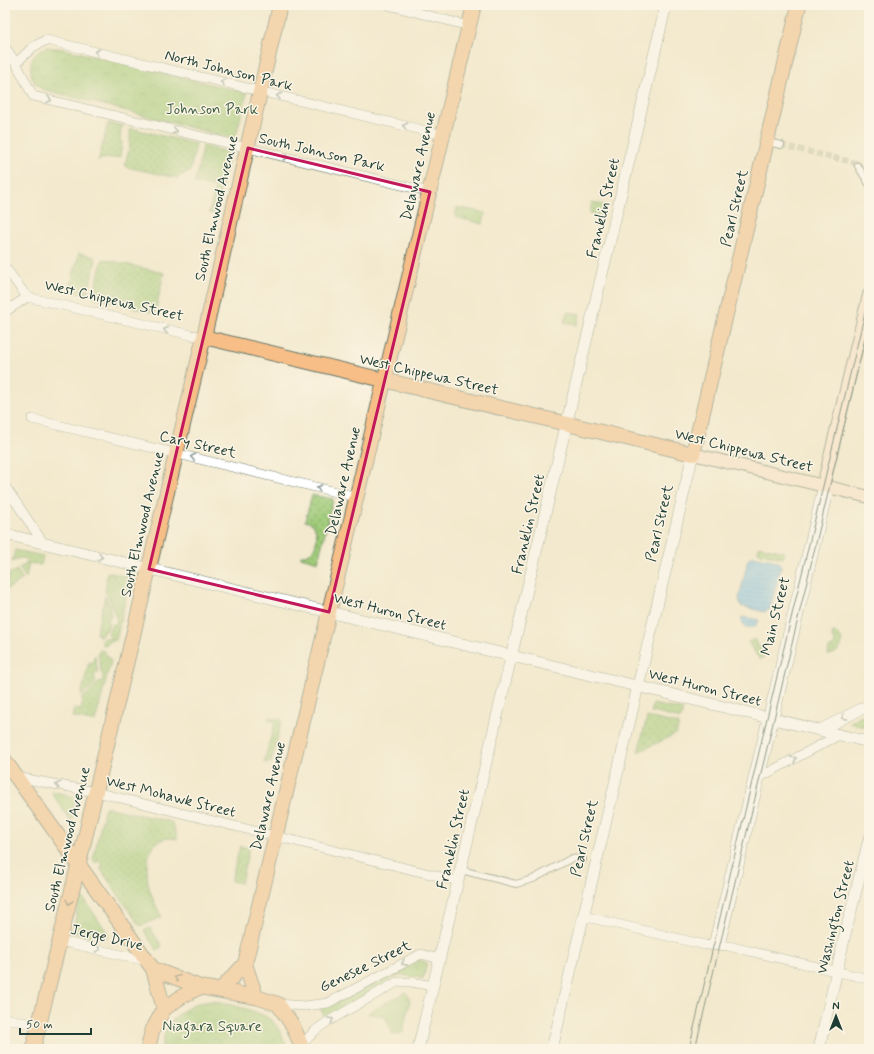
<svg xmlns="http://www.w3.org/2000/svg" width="874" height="1054" font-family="Mynerve,sans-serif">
<defs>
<pattern id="grass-dots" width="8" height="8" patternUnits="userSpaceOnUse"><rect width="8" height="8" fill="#9fcb78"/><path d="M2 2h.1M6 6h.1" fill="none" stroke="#81a663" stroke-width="1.8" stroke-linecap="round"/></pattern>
<pattern id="park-crowns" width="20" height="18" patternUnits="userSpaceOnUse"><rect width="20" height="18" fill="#9fcb78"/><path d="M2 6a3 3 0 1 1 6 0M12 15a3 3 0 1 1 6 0" fill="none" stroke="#81a663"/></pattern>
<pattern id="water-rules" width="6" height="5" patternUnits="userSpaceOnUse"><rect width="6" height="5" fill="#70bbe9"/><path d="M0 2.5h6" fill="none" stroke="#5b99be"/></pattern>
</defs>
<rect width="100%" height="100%" fill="#fcf5e5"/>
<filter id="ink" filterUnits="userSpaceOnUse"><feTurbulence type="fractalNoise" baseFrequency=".025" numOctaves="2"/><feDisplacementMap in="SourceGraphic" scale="8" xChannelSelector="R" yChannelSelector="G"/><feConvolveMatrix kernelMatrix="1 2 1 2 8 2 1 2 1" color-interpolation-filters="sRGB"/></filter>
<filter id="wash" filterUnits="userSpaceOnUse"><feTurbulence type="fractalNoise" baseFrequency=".012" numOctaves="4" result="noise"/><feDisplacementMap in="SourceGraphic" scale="16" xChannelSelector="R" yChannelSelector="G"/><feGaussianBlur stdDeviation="0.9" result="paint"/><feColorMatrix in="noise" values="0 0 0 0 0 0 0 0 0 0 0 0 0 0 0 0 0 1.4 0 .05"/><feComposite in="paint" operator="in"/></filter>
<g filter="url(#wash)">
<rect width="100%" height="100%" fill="#f3e9ce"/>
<g fill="url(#grass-dots)" stroke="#5f8456">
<path d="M108,123L124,126L121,128L120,141L122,142L120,157L101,159L98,162Z"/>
<path d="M130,128L196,144L190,172H187L177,178L126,167V165L125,164L130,145Z"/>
<path d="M203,146L227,152L229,155L215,214L209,213L215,188L195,183V182Z"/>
<path d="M592,202L604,205L601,215L590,213V212Z"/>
<path d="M457,207L485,213L483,224L455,217Z"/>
<path d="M79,253L95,257L94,260H96L87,295L69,291Z"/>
<path d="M103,259L164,273L155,313L93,297L102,261L103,262Z"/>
<path d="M567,312L580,314L577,325L564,322Z"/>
<path d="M312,495L333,499L318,562L301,557V555C302,555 307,555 308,554C317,551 319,533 314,526C312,523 309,522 305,521Z"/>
<path d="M759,546L785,552L783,558L758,552Z"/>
<path d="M15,550L43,556L41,565L29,563L26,578L19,568L27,564L26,560L24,558H19L12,562Z"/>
<path d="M17,570L23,579L5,591L9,574Z"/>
<path d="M107,572L129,577L130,580L116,640L108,643L106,645H103L101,640L104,638L111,639L108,633L112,625L116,623L117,620C113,611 111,600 105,591C107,584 106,579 107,572Z"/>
<path d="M105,596L109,604L111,616L108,619V621L109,624L107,630L99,637V634H96Z"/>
<path d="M833,632C834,632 838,634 839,635C847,644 837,655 828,655L829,648H831L835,645L834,640L832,638Z"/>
<path d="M754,639L759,647L764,644L763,658L761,659H759L748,642Z"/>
<path d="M100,650L104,651L111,661L95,722L72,717L74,709L81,710L83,700L81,699L92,690L98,682L102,681L103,678V675L101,672L100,662L98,653Z"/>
<path d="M95,655L98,672L96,673L94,676L96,681L92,686L81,696L89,662L93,663L94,656Z"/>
<path d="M653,704L683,710L681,719L651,712Z"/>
<path d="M270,717L282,720L271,763L264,762L275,722L269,720L268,718Z"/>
<path d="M647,717L679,724L676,734L638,752Z"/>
<path d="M105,807L172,822L178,839C175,839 171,838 168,838C144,841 145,874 150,891C153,900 157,909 162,917L140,926L100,868L103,866L99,861L96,863L93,859Z"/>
<path d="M240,846L249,848L241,883L231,881Z"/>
<path d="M150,928L162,946L157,950L144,931Z"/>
<path d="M406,992L410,1000L403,1032L395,1035L392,1034V1031L385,1017L368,1013Z"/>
</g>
<g fill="url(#park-crowns)" stroke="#5f8456">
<path d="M47,47L64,49L247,93L235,139L42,89C40,87 37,85 35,83C30,76 29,63 34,56C37,52 42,49 47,47Z"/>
<path d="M869,712V728L849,723Z"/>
<path d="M53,791L74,797C79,806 74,813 71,822L52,793Z"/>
<path d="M84,899L108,934L105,939L73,932L79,901Z"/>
<path d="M419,960L427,963L423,979L408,976L399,975L326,1018L320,1009L338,1001Z"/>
<path d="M212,1001C230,1005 263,1010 275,1024C281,1031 284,1040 287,1049H161L166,1029L177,1015L193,1004Z"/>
</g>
<g fill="url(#water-rules)" stroke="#487c8e">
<path d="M753,556L777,561L781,567L770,609L764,612L741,606L739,599L748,559Z"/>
<path d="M742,617L759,620C757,627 752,628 745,627L741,622Z"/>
</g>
</g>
<g filter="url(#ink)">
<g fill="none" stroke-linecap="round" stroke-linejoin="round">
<path stroke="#c9c7af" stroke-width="6" stroke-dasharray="6 3" stroke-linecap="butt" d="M781,145L856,163L858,166"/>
<defs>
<g id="pedestrian">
<path d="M767,142L781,145"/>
<path d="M858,166L869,184"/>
<path d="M461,870L516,884L533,879L572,858L583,860"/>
</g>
<g id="minor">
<path d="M388,5L469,26"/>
<path d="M5,47L16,63L33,96L430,192"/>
<path d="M16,63L33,47L46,40L443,135"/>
<path d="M5,267L27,297"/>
<path d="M27,297L191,335L204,337"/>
<path d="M5,312L27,297"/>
<path d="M32,419L357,497"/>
<path d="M5,486L44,544"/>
<path d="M16,777L96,792L458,881"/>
<path d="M760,777L839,735"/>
<path d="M583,916L705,945L728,946L869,979"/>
<path d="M60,941L147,961"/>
<path d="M713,945L823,486"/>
<path d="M720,945L829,488"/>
<path d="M278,1004L305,1006L328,1003L421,954L440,959"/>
<path d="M5,1018L40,1026"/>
<path d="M301,1045L316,1030L327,1022L397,982H411L433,986"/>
</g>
<g id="tertiary">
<path d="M5,534L869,742"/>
<path d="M820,730L869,705"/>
<path d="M418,1049L666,5"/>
<path d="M552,1049L693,454"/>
<path d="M819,1049L845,935L869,839"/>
</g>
<g id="secondary">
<path d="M693,454L869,497"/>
<path d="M823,486L869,295"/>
</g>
<g id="primary">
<path d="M204,337L693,454L799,5"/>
<path d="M5,761L153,969L164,1009"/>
<path d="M153,969L200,987L256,997L278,1004L293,1026L301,1045V1049"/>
<path d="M220,990L245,964"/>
<path d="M256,997L245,964L474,5"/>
<path d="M33,1049L83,846L206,328L280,5"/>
<path d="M148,1049L152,1031L164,1009L181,997L200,987"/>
</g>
</defs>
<use href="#pedestrian" stroke="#69796a" stroke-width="8"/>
<use href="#minor" stroke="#69796a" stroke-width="10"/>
<use href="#tertiary" stroke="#69796a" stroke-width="12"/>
<use href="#secondary" stroke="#69796a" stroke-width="14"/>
<use href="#primary" stroke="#69796a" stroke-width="16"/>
<use href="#pedestrian" stroke="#fff" stroke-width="6"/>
<use href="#minor" stroke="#fff" stroke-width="9"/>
<use href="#tertiary" stroke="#fff" stroke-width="11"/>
<use href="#secondary" stroke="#fce5cf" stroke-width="12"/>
<use href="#primary" stroke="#f7be87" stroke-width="14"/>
<g stroke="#1f3d34" stroke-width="1">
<path d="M689,1049L767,718L869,296"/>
<path d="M695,1049L869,322"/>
</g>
</g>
<defs><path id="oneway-chevron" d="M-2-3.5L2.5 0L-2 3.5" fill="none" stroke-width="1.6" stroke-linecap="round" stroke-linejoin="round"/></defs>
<g stroke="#8f9e9a">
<use href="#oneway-chevron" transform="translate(97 52) rotate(-166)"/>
<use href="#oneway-chevron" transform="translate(223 82) rotate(-166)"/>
<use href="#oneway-chevron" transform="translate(279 96) rotate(-167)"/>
<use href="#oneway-chevron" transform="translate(49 100) rotate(14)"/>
<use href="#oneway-chevron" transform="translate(405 126) rotate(-167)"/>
<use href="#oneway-chevron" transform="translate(175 131) rotate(14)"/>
<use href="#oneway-chevron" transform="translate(286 157) rotate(13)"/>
<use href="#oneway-chevron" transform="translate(166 330) rotate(-167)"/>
<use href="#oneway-chevron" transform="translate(193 457) rotate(-167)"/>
<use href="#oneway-chevron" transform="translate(319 488) rotate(-167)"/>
<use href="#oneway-chevron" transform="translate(100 557) rotate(13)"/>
<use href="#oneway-chevron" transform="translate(844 717) rotate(152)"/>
<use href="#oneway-chevron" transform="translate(794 759) rotate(-29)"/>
<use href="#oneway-chevron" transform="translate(58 785) rotate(-169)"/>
<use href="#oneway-chevron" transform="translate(98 949) rotate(13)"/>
<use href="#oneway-chevron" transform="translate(404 963) rotate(152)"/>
<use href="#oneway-chevron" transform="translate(331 1020) rotate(-31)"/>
</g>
<g stroke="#807759">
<use href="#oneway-chevron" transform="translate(69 902) rotate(104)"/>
<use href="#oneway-chevron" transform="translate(177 978) rotate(-159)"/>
</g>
</g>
<path d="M0 0H874V1054H0ZM248,148L430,192L329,612L149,569Z" fill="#f3e9ce" fill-opacity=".55" fill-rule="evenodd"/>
<path fill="none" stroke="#c2185b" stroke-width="3" stroke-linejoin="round" d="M248,148L430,192L329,612L149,569Z"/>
<g text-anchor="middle" stroke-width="3" stroke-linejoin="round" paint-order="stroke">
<g font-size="15" fill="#1f3d34" stroke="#fcf5e5">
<text transform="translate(229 70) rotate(14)" y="5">North Johnson Park</text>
<text transform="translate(322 152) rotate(13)" y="5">South Johnson Park</text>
<text transform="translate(418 166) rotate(-77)" y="5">Delaware Avenue</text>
<text transform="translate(216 208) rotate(-77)" y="5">South Elmwood Avenue</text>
<text transform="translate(603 208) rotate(-77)" y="5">Franklin Street</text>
<text transform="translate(734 208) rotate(-77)" y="5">Pearl Street</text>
<text transform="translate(114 300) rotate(13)" y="5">West Chippewa Street</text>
<text transform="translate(429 374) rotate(13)" y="5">West Chippewa Street</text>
<text transform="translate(198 444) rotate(13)" y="5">Cary Street</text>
<text transform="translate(744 450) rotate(14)" y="5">West Chippewa Street</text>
<text transform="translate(343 481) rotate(-77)" y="5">Delaware Avenue</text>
<text transform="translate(659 523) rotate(-77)" y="5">Pearl Street</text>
<text transform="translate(142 524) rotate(-77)" y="5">South Elmwood Avenue</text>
<text transform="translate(528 524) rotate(-77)" y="5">Franklin Street</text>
<text transform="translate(390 611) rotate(14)" y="5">West Huron Street</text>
<text transform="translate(775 616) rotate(-76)" y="5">Main Street</text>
<text transform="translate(705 687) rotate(14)" y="5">West Huron Street</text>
<text transform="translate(171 796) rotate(14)" y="5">West Mohawk Street</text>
<text transform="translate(268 796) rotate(-77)" y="5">Delaware Avenue</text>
<text transform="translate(584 838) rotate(-77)" y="5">Pearl Street</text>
<text transform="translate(67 839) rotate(-76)" y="5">South Elmwood Avenue</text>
<text transform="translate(453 839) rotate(-77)" y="5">Franklin Street</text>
<text transform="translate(835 917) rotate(-76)" y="5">Washington Street</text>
<text transform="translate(107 937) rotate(13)" y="5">Jerge Drive</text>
<text transform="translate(365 966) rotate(-26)" y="5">Genesee Street</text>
</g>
<g font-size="15" fill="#3f6045" stroke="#fcf5e5">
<text x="212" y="114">Johnson Park</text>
<text x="212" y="1031">Niagara Square</text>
</g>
</g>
<rect width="874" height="1054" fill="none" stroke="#fcf5e5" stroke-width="20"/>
<g transform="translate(836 1016)" stroke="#fcf5e5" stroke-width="3" paint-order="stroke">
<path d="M0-3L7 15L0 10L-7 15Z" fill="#1f3d34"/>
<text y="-6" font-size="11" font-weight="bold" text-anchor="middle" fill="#1f3d34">N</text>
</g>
<path d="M20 1028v6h71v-6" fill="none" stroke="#1f3d34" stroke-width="2"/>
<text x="26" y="1028" font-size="12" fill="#1f3d34" stroke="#fcf5e5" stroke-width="3" paint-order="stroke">50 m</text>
</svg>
